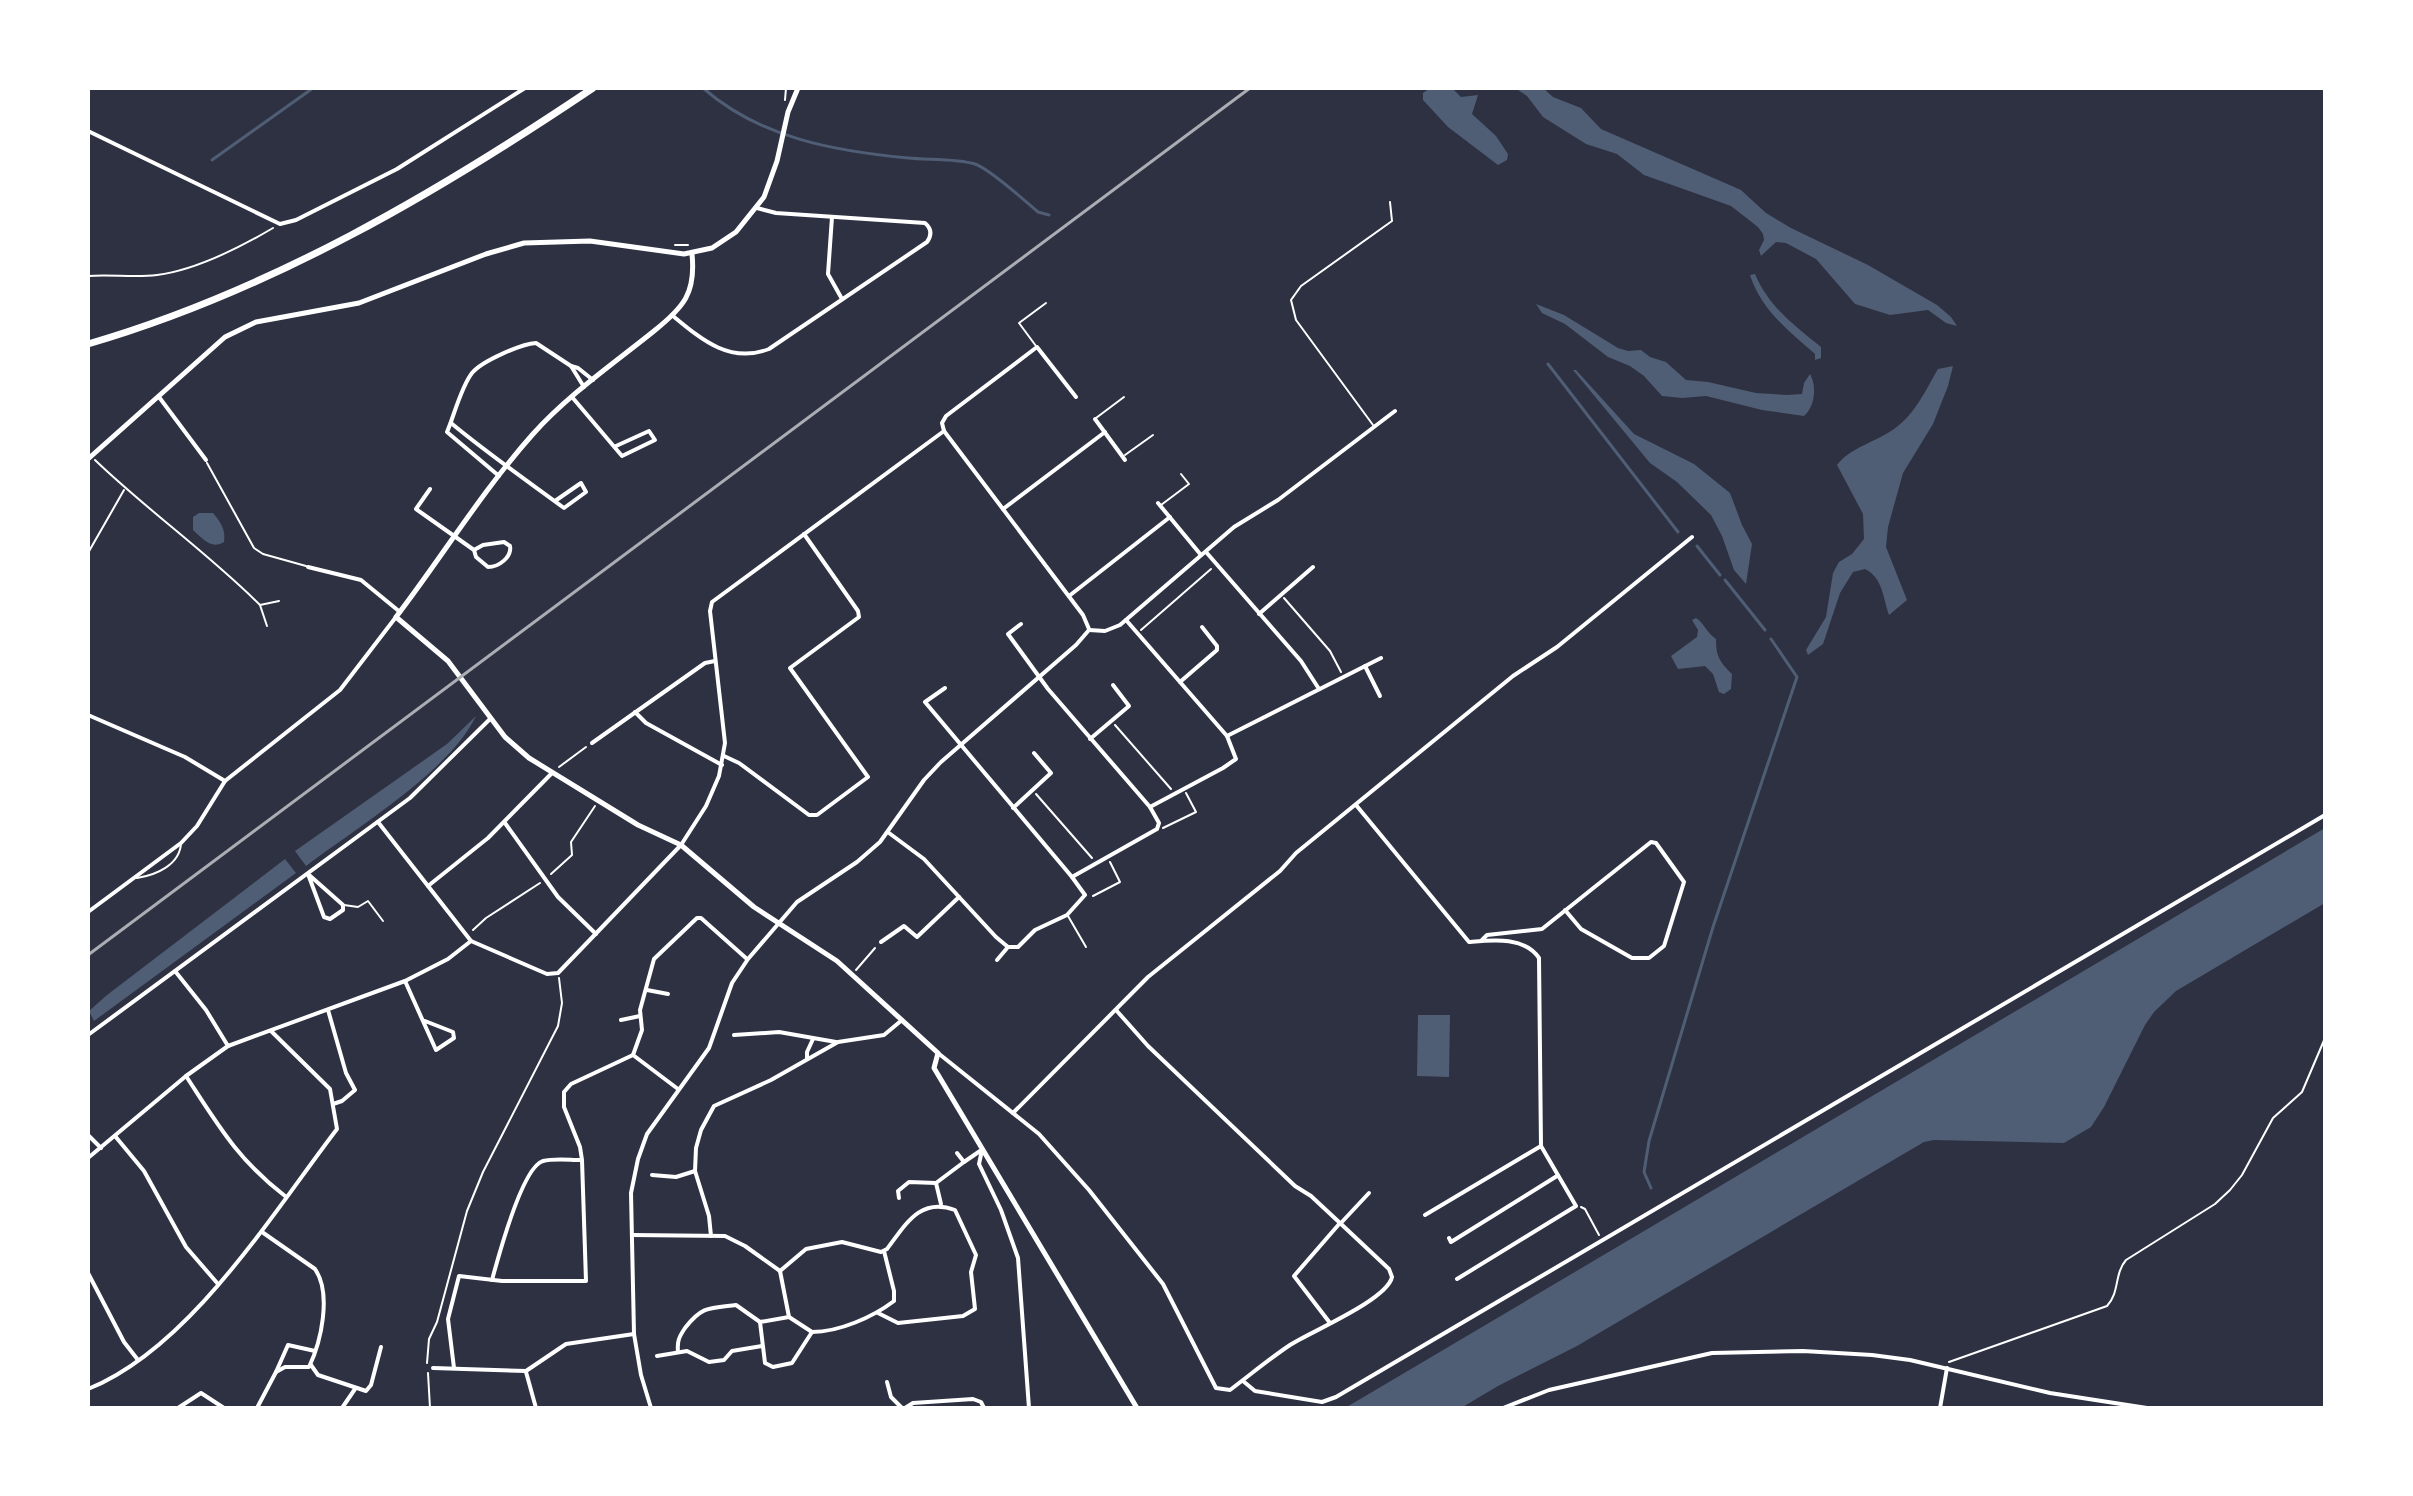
<svg xmlns="http://www.w3.org/2000/svg" width="2413" height="1496" font-family="'Sofia Sans Condensed',sans-serif">
<rect width="100%" height="100%" fill="#2d3142"/>
<g fill="#4f5d75">
<path d="M1430,88H1452L1461,97L1478,95L1472,114L1496,136L1508,154L1507,160L1498,165L1448,127L1423,100V93Z"/>
<path d="M1515,88H1543L1553,97L1581,108L1601,129L1741,190L1766,213L1791,228L1868,265L1937,305L1951,317L1957,326L1946,323L1928,310L1890,315L1855,304L1816,259L1786,243L1776,242L1761,256L1759,250L1764,240L1763,234L1758,227L1731,206L1644,175L1617,154L1586,144L1543,117L1527,96Z"/>
<path d="M1755,274C1769,307 1794,325 1821,347V358L1815,360V354C1789,331 1761,310 1750,275Z"/>
<path d="M1536,304L1564,315L1618,348L1628,351L1641,350L1650,357L1666,362L1686,380L1708,382L1756,393L1787,395L1802,394L1804,383L1810,374C1817,386 1815,407 1804,416L1762,410L1706,396L1682,398L1662,396L1644,376L1630,366L1608,357L1565,324L1542,313Z"/>
<path d="M1953,366L1948,386L1933,424L1903,473L1888,527L1886,547L1907,600L1889,615C1883,598 1883,578 1865,569L1853,572L1840,593L1823,644L1808,655L1806,650L1826,617L1833,573L1839,562L1852,554L1864,539L1863,514L1837,465C1851,447 1876,442 1894,429C1916,413 1925,391 1938,369Z"/>
<path d="M1573,370H1576L1634,434L1694,464L1730,493L1742,525L1752,544L1746,584L1734,570L1722,536L1711,515L1677,482L1650,463Z"/>
<path d="M199,513H213C221,522 226,531 224,542C211,550 202,538 193,530V517Z"/>
<path d="M1696,618C1704,623 1707,633 1716,639C1716,656 1719,661 1732,674L1731,689L1724,694L1719,692L1713,674L1705,666L1678,669L1671,656L1697,637L1698,630L1692,620Z"/>
<path d="M476,716C449,772 356,828 306,866L295,851L447,744Z"/>
<path d="M2325,828V903L2176,991L2154,1012L2145,1025L2104,1107L2091,1127L2064,1143L1934,1140L1924,1142L1577,1346L1498,1386L1461,1408H1345Z"/>
<path d="M285,859L296,873L94,1021L89,1011L107,995Z"/>
<path d="M1418,1015H1450L1449,1077L1417,1076Z"/>
</g>
<g fill="none" stroke-linecap="round" stroke-linejoin="round">
<g stroke="#4f5d75" stroke-width="3">
<path d="M703,88C760,138 834,151 908,158C927,160 957,158 975,164C990,169 1025,201 1038,212L1049,215"/>
<path d="M212,160L313,88"/>
<path d="M1548,364L1678,532"/>
<path d="M1697,546L1720,575"/>
<path d="M1725,580L1765,630"/>
<path d="M1651,1188L1644,1172L1649,1141L1713,927L1797,677L1771,639"/>
</g>
<g stroke="#fff" stroke-width="2">
<path d="M785,100L786,88"/>
<path d="M675,245H688"/>
<path d="M88,276C111,274 134,278 157,275C196,270 239,248 273,228"/>
<path d="M95,460C148,511 208,553 260,605L279,601"/>
<path d="M88,553L124,490"/>
<path d="M1284,598L1330,651L1341,672"/>
<path d="M260,605L267,626"/>
<path d="M1141,630L1211,569"/>
<path d="M1115,725L1171,789"/>
<path d="M559,767L586,747"/>
<path d="M1036,794L1092,858"/>
<path d="M1163,828L1196,812L1186,793"/>
<path d="M551,874L572,855L571,842L595,806"/>
<path d="M1093,896L1120,882L1110,862"/>
<path d="M473,930L486,918L540,883"/>
<path d="M856,970L875,948"/>
<path d="M1581,1207L1585,1209L1599,1235"/>
<path d="M1949,1362L2107,1306C2120,1292 2114,1274 2126,1260L2215,1204L2230,1190L2242,1175L2273,1118L2302,1092L2325,1038"/>
<path d="M427,1363L429,1339L437,1322L467,1211L483,1172L558,1026L562,1003L559,978"/>
<path d="M428,1373L430,1408"/>
</g>
<g stroke="#fff" stroke-width="2">
<path d="M1036,346L1019,323L1046,303"/>
<path d="M1096,418L1124,397"/>
<path d="M1373,425L1296,320L1291,300L1301,286L1392,221L1390,202"/>
<path d="M1125,455L1153,435"/>
<path d="M207,463L254,548L263,554L306,566"/>
<path d="M1161,505L1189,484L1181,474"/>
<path d="M137,878C156,875 180,865 181,843"/>
<path d="M344,905L358,907L368,901L383,921"/>
<path d="M1068,916L1086,947"/>
</g>
<g stroke="#fff" stroke-width="4">
<path d="M88,131L280,224L296,220L397,169L525,88"/>
<path d="M832,217L828,274L842,299"/>
<path d="M673,316C702,340 730,364 769,349L927,242C932,235 932,229 925,223L776,213L757,208"/>
<path d="M571,366L584,387"/>
<path d="M159,397L206,460"/>
<path d="M572,397L622,456L655,440L649,431L616,446"/>
<path d="M1095,419L1125,460"/>
<path d="M451,423C487,453 526,480 564,508L586,492L581,483L555,501"/>
<path d="M944,431L1083,615L1089,629"/>
<path d="M944,431L942,423L946,416L1037,347L1076,397"/>
<path d="M499,476L447,432C454,416 461,387 472,373C482,361 521,344 536,343L571,366L578,368L593,380"/>
<path d="M430,489L416,509L474,550L483,545L504,542L510,546C512,557 499,567 488,567L476,557L474,550"/>
<path d="M1158,503L1201,555"/>
<path d="M1003,509L1105,432"/>
<path d="M1206,552L1301,661L1319,689"/>
<path d="M308,567L361,580L400,612"/>
<path d="M1069,596L1170,517"/>
<path d="M1259,614L1313,567"/>
<path d="M1021,624L1008,634L1048,689L1150,807"/>
<path d="M1089,630L1105,631L1120,625L1234,527L1278,500L1395,411"/>
<path d="M1365,666L1380,696"/>
<path d="M1180,682L1217,650V646L1202,627"/>
<path d="M945,688L925,702L1072,877"/>
<path d="M635,712L646,723L722,765"/>
<path d="M88,715L185,757L225,781"/>
<path d="M1227,736L1381,658"/>
<path d="M1090,739L1129,706L1113,685"/>
<path d="M592,743L705,663L715,661"/>
<path d="M724,756L739,763L809,815H817L868,777L790,668L859,617L858,611L804,534"/>
<path d="M1356,805L1469,942C1492,940 1524,936 1539,958L1541,1146L1576,1206L1457,1279"/>
<path d="M1013,808L1051,773L1034,753"/>
<path d="M378,822L471,941L547,974L558,973L681,845L706,806L719,776L725,743L710,611L712,602L944,431"/>
<path d="M505,823L558,897L596,934"/>
<path d="M889,833L924,859L996,937L1008,947H1018L1035,930L1067,915L1085,895L1072,877L1157,829L1159,823L1150,807L1223,768L1236,759L1227,736L1126,620"/>
<path d="M308,874L343,905V910L330,919L324,917Z"/>
<path d="M428,886L488,838L552,773"/>
<path d="M88,912L181,843L197,826L225,781L340,690L396,617"/>
<path d="M1482,940L1487,935L1542,929L1651,842L1656,843L1684,882L1664,946L1649,958H1632L1581,929L1565,910"/>
<path d="M881,942L904,926L917,937L959,897"/>
<path d="M997,960L1008,947"/>
<path d="M175,971L206,1010L228,1046"/>
<path d="M405,981L436,1050L454,1038L453,1032L425,1021"/>
<path d="M647,990L668,994"/>
<path d="M328,1010L346,1073L355,1090L342,1101L333,1104"/>
<path d="M1116,1010L1148,1046L1295,1186L1311,1196L1340,1223"/>
<path d="M621,1020L640,1016"/>
<path d="M88,1035L410,798L490,719"/>
<path d="M734,1035L779,1032L836,1042"/>
<path d="M938,1053L1039,1134L1089,1190L1163,1284L1216,1388L1230,1390C1250,1375 1269,1359 1290,1345C1312,1331 1387,1300 1392,1277L1389,1269L1340,1223L1294,1276L1330,1323"/>
<path d="M807,1059V1052L813,1039"/>
<path d="M186,1076C218,1125 238,1160 285,1196"/>
<path d="M678,1089L633,1055L642,1030L640,1010L654,959L697,918H701L747,959"/>
<path d="M1013,1113L1148,977L1280,871L1296,853L1513,676L1557,647L1692,537"/>
<path d="M88,1135L101,1148"/>
<path d="M115,1136L144,1171L186,1247L218,1284"/>
<path d="M982,1150L979,1164L1001,1210L1018,1258L1029,1408"/>
<path d="M88,1158L186,1076L228,1046L405,981L448,959L471,941"/>
<path d="M964,1162L980,1151"/>
<path d="M652,1175L676,1177L695,1171"/>
<path d="M936,1183L941,1204"/>
<path d="M899,1198L898,1191L909,1182L936,1183L964,1162L957,1153"/>
<path d="M1425,1215L1541,1146"/>
<path d="M1340,1224L1369,1193"/>
<path d="M632,1235L725,1236L745,1246L780,1271"/>
<path d="M711,1236L709,1216L695,1171L696,1148L701,1130L714,1106L771,1080L838,1042L884,1035L902,1020"/>
<path d="M1449,1238L1451,1242L1557,1176"/>
<path d="M780,1271L806,1249L842,1242L881,1252L887,1249C906,1224 920,1197 955,1210L976,1255L971,1272L975,1309L963,1316L898,1323L878,1313"/>
<path d="M88,1273L124,1342L138,1360"/>
<path d="M492,1280C498,1258 522,1167 543,1161C554,1158 569,1160 581,1160"/>
<path d="M760,1322L789,1317"/>
<path d="M812,1332C839,1332 873,1317 894,1301V1291L884,1251"/>
<path d="M678,1352C677,1341 679,1337 685,1328C702,1306 710,1308 736,1305L760,1322L765,1363L773,1367L792,1363L812,1332L789,1317L780,1271"/>
<path d="M657,1356L687,1351L709,1362L724,1360L732,1351L762,1346"/>
<path d="M311,1365L318,1375L366,1391L371,1385L381,1347"/>
<path d="M433,1368L526,1371L566,1344L634,1334"/>
<path d="M454,1368L448,1319L459,1276L502,1281H586L582,1160L580,1147L564,1107V1092L571,1084L633,1055"/>
<path d="M276,1372L288,1345L315,1351"/>
<path d="M526,1372L536,1408"/>
<path d="M1243,1381L1255,1391L1322,1402L1336,1397L2325,815"/>
<path d="M887,1382L891,1397L902,1408"/>
<path d="M88,1389C190,1348 272,1214 337,1129L330,1089L271,1031"/>
<path d="M178,1408L201,1393L224,1408"/>
<path d="M257,1408L276,1372L285,1367H309C321,1342 332,1294 315,1269L262,1232"/>
<path d="M342,1408L355,1389"/>
<path d="M651,1408L641,1375L634,1334L631,1193L638,1159L647,1134L709,1048L732,983L748,959L797,902L857,862L880,842L924,780L941,762L1076,645L1089,630"/>
<path d="M905,1408L913,1403L973,1399L981,1402L984,1408"/>
<path d="M1503,1408L1549,1390L1712,1353L1803,1351L1872,1355L1910,1360L2050,1393L2147,1408"/>
<path d="M1940,1408L1947,1368"/>
</g>
<g stroke="#fff" stroke-width="5">
<path d="M692,254C696,293 684,307 654,331C613,364 568,395 533,434C482,491 442,557 396,617L448,661L505,737L529,758L638,825L681,845L754,907L837,961L938,1053L934,1068L1137,1408"/>
<path d="M88,459L225,337L256,322L359,303L486,254L524,243L590,241L684,254L712,248L736,232L764,197L777,161L788,112L798,88"/>
</g>
<path stroke="#fff" stroke-width="7" d="M88,344C270,291 437,193 593,88"/>
<path stroke="#abadb3" stroke-width="3" d="M88,955L1250,88"/>
</g>
<rect width="2413" height="1496" fill="none" stroke="#ffffff" stroke-width="180"/>
</svg>
